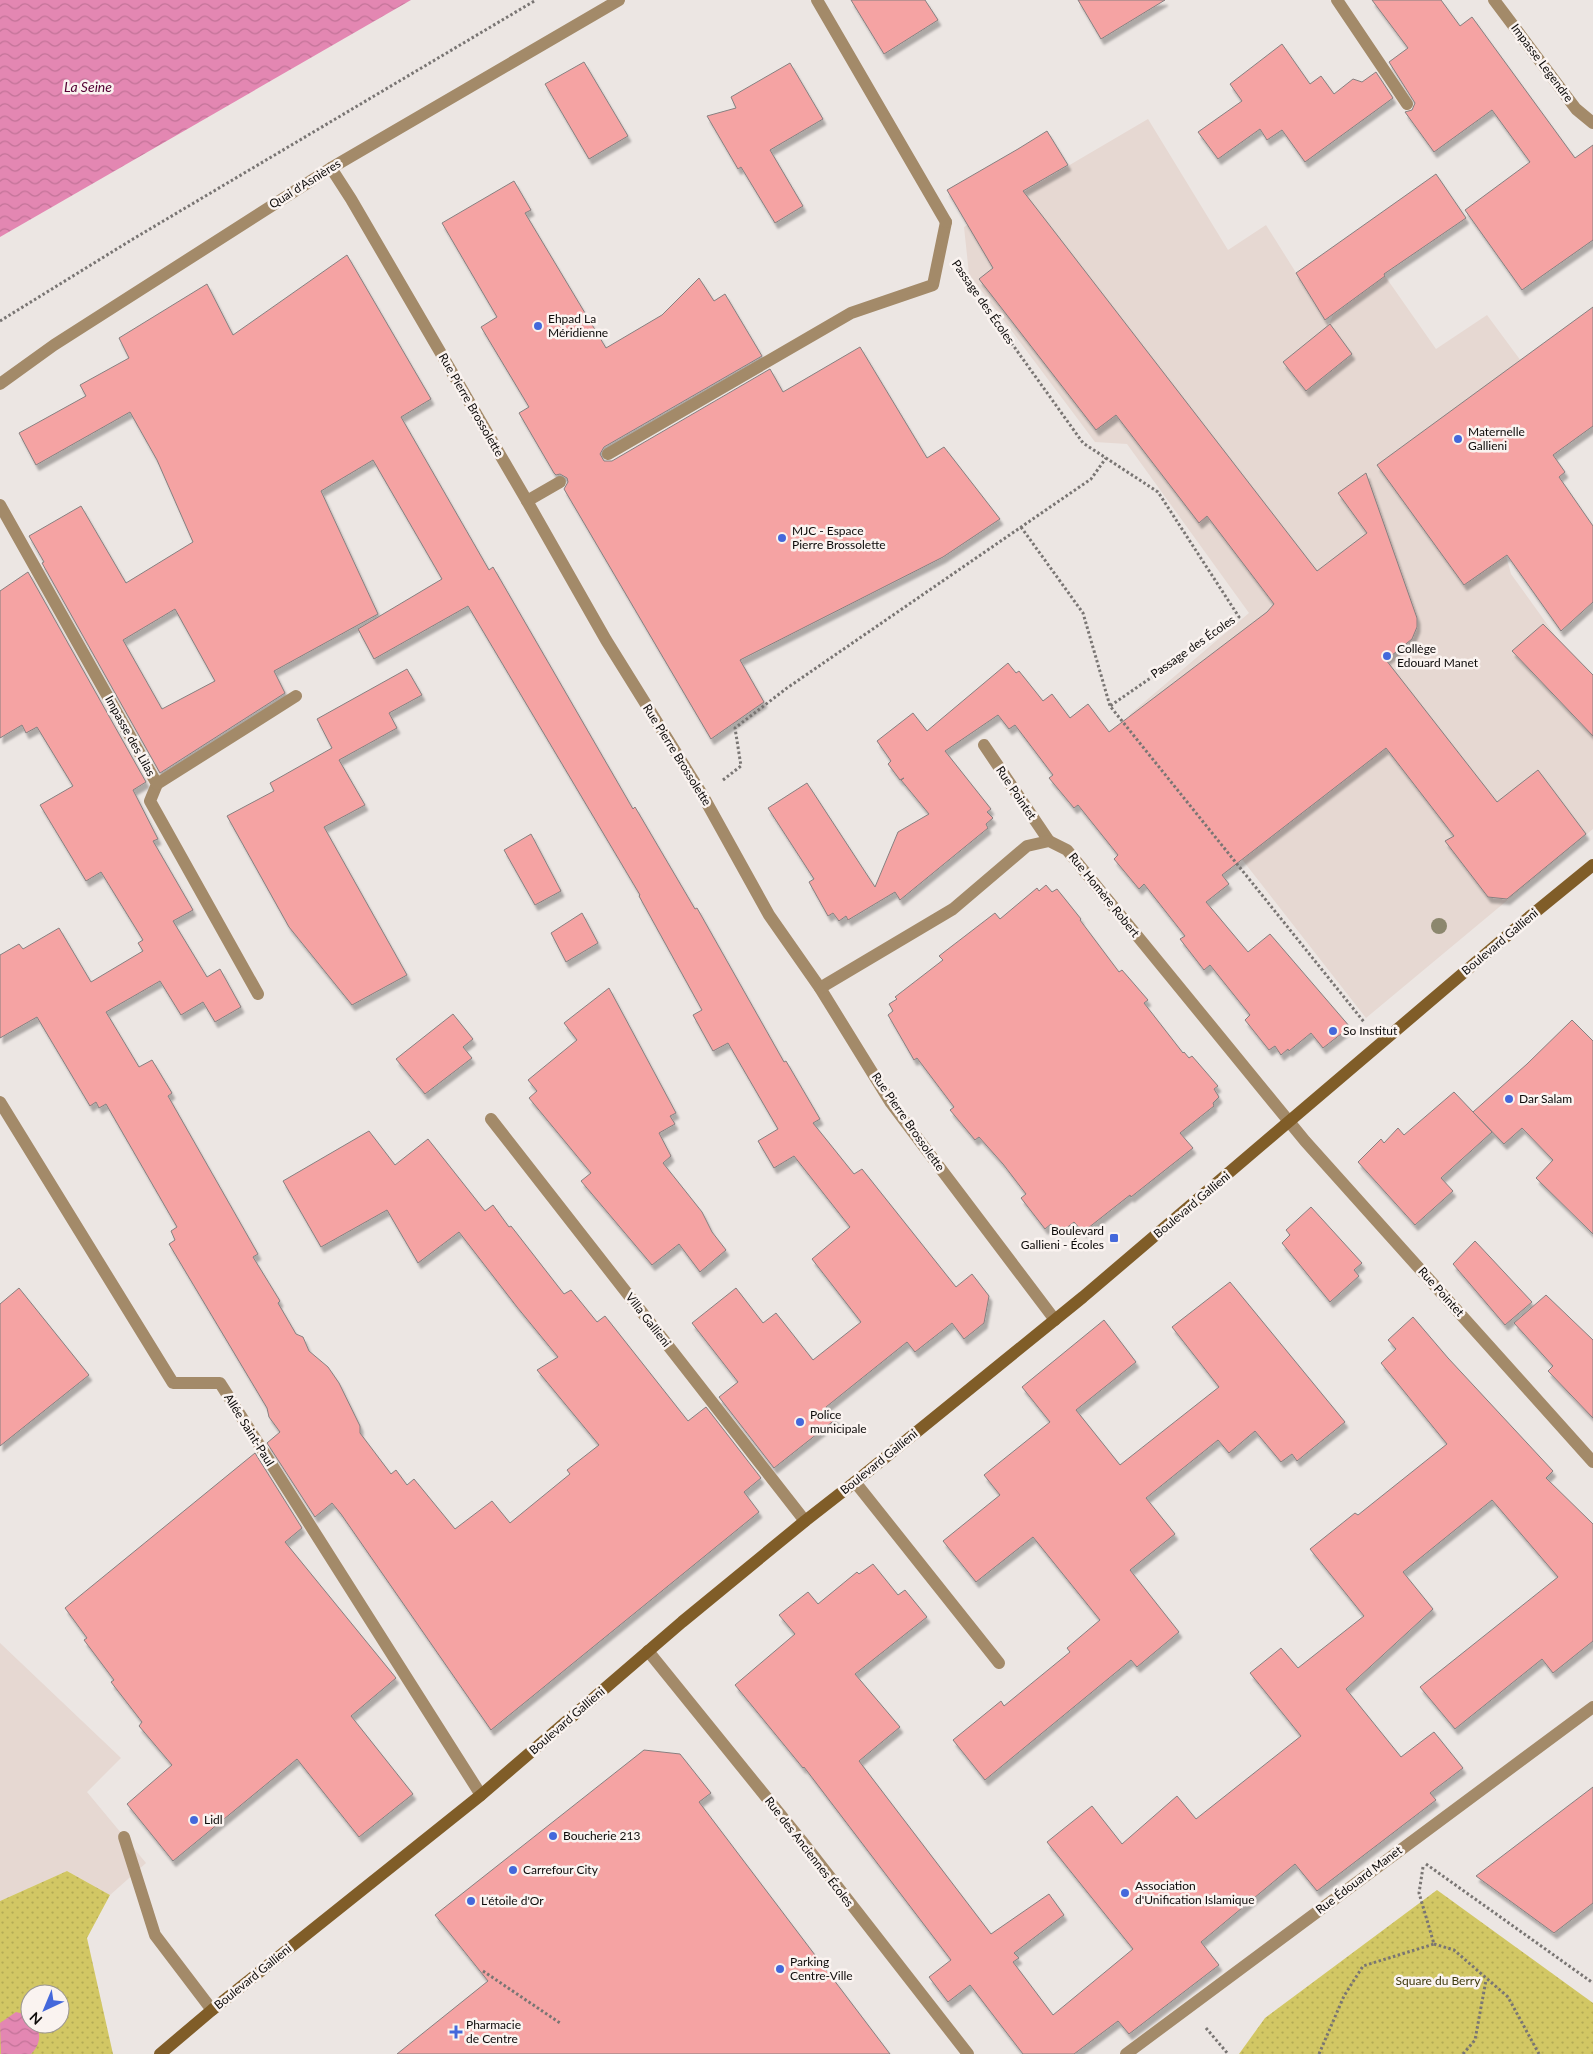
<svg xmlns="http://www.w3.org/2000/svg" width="1593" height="2054" font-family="Lato,sans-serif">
<defs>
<pattern id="green-dots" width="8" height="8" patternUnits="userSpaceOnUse" patternTransform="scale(1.25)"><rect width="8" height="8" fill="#d2c764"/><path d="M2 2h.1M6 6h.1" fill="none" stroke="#b3aa55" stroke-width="1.8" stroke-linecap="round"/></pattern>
<pattern id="water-waves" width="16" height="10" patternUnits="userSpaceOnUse" patternTransform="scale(1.25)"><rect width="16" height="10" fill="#e387b2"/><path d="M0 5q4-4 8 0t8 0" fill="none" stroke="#c27398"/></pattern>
<filter id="shadow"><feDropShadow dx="3" dy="5.5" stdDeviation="1" flood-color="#0004"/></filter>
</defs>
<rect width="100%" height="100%" fill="#ece6e3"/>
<g fill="#e6d8d2">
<path d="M1148,119L1228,250L1266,225L1329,325L1333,315L1385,276L1436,349L1487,315L1577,437L1521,478L1505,552L1511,574L1557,638L1593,675V829L1366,1018L1129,715L1249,613L1127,444L1095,442L969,274L964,227Z"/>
<path d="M0,1643L121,1758L87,1792L146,1863L110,1895L67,1871L0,1901Z"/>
</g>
<g fill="url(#green-dots)" fill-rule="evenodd">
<path d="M67,1871L110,1895L87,1938L113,2054H0V1901ZM30,1994H60V2024H30Z"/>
<path d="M1437,1890L1593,2003V2054H1239L1265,2018Z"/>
</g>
<g fill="url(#water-waves)">
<path d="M0,0H411L0,237Z"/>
<path d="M16,2012L28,2015L30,2024L36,2026C42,2036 39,2046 31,2054H1L0,2023Z"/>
</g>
<g fill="#f5a3a3" stroke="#878080" fill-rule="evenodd" filter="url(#shadow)">
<path d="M851,0H925L938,20L884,54Z"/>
<path d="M1078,0H1165L1101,39Z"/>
<path d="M1372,0H1441L1460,26L1472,17L1575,158L1593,145V240L1522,290L1465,210L1530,162L1492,110L1434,152L1405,112L1412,110L1415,103L1389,62L1408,48Z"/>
<path d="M1282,44L1310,84L1321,76L1334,94L1353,79L1362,82L1376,72L1393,98L1305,162L1282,130L1267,140L1260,129L1218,159L1198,132L1242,101L1230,84Z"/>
<path d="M584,62L628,136L589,159L545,84Z"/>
<path d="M790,63L823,119L770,150L803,206L775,223L741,167L738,169L707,116L736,108L731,97Z"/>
<path d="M1047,131L1068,165L1023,191L1317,571L1367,533L1338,493L1366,473L1417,618V627L1412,639L1386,660L1497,802L1538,770L1586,834L1507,899L1488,897L1445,841L1454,836L1386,748L1222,875L1229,884L1206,902L1248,952L1270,934L1350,1027L1323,1048L1311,1033L1289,1051L1288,1049L1281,1055L1275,1046L1269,1050L1245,1020L1250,1015L1210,965L1204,970L1180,939L1185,936L1144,884L1139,889L1114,859L1118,855L1078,805L1074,808L1049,778L1053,775L1015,725L1009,729L998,715L945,751L991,809L987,812L993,818L986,824L988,828L900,900L895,892L848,920L846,916L839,921L833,913L828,916L809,882L814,879L768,808L807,783L875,887L898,832L929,814L901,780L904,778L900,780L888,764L891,761L877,741L913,713L927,731L1008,663L1016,673L1019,671L1043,701L1052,694L1070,718L1088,704L1109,732L1267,612L1274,604L1207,516L1199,523L1116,415L1096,430L979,279L993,268L947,190L1018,149Z"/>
<path d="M1436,174L1466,218L1384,274L1385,276L1325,320L1296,273Z"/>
<path d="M514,181L531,210L525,213L606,348L662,315L699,278L714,301L725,294L762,356L604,447L600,454L604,461H612L770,369L783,392L860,347L927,458L944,447L1000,519L943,557L740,660L764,702L711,739L564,489L568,482L567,478L560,474L556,475L554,473L519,413L529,407L481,327L497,317L442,223Z"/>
<path d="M347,255L431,399L401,417L489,570L493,567L633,809L635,807L695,909L697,908L784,1062L786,1061L820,1119L813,1123L854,1174L862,1169L956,1287L972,1274L989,1296L984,1323L964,1339L952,1323L915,1352L907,1342L826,1407L836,1419L774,1468L719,1397L738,1382L692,1323L736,1288L763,1323L776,1313L813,1360L861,1322L812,1259L850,1227L794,1156L774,1168L758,1141L778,1129L728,1043L713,1051L693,1015L702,1010L639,896L640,895L468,606L374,659L358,629L442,579L373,460L321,491L378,614L274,671L285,693L160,773L42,563L44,562L29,536L81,506L126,583L193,542L157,460L130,412L36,465L19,433L86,396L80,385L129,358L119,338L207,284L233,335ZM175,609L215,681L162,709L123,640Z"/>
<path d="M1593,307V426L1553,455L1565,472L1559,477L1593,526V602L1561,631L1507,555L1464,585L1377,465Z"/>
<path d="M1330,324L1352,354L1306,391L1283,362Z"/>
<path d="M28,572L146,782L133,790L158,839L153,841L193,910L173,921L207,977L220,969L241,1007L215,1022L203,1002L181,1015L160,981L106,1012L139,1067L152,1060L172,1093L168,1096L258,1254L253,1257L280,1301L278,1303L296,1334L303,1337L309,1351L328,1367L339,1383L360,1426V1433L391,1474L396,1470L407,1485L414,1479L455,1529L492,1501L510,1523L570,1474L567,1470L599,1445L537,1370L558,1357L517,1307L459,1232L418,1263L387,1210L321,1247L283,1181L369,1131L395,1165L428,1139L485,1211L493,1205L509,1227L511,1226L564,1294L571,1290L597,1322L605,1316L688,1421L706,1407L761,1478L744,1492L759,1512L491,1730L341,1514L332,1503L315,1517L267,1443L280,1432L269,1417L267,1408L169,1244L175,1240L171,1231L177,1227L106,1104L99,1108L96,1102L90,1106L37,1017L0,1038V955L19,944L23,949L59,928L91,982L143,951L138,943L143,940L101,872L86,881L40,805L73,786L37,727L26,733L22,725L0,738V591Z"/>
<path d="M1543,624L1593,675V736L1512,651Z"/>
<path d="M407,669L422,695L389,713L397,728L339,760L365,805L324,827L407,975L352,1005L289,927L227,816L274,791L270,783L332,748L317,719Z"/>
<path d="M531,834L561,891L535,905L504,850Z"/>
<path d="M1046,885L1052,892L1057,889L1081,919L1080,920L1119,972L1122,970L1148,1000L1144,1003L1183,1053L1184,1052L1189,1058L1192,1056L1218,1086L1214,1089L1219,1097L1213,1103L1214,1106L1180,1133L1193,1148L1131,1197L1130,1195L1083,1232L1074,1222L1064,1230L1063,1227L1057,1232L1051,1224L1045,1229L1021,1198L1026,1194L1003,1164L979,1137L975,1140L950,1110L954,1107L917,1058L914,1060L888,1015L893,1011L889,1004L897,999L895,997L943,960L939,956L995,913L1000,919L1037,888L1039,891Z"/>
<path d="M582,913L598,943L566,962L551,933Z"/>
<path d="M609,988L676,1113L670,1116L675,1124L659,1133L671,1156L663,1163L702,1212L712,1232L726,1250L700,1272L679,1244L652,1265L581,1181L591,1173L529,1098L537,1091L528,1080L577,1040L564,1023Z"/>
<path d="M453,1014L473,1039L463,1047L472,1058L425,1094L396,1059Z"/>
<path d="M1572,1020L1593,1041V1234L1536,1178L1553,1160L1522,1128L1504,1144L1473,1112L1527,1064Z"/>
<path d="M1454,1092L1492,1132L1441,1178L1453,1191L1415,1225L1358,1162L1381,1139L1384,1143L1398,1128L1404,1135Z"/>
<path d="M1311,1207L1362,1263L1354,1270L1359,1276L1330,1302L1282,1243L1290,1235L1286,1230Z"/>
<path d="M1475,1241L1532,1302L1505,1325L1453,1264Z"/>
<path d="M1230,1282L1345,1422L1297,1461L1292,1454L1281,1462L1255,1431L1229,1453L1218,1440L1146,1498L1175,1534L1130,1570L1179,1632L1137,1667L1131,1660L985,1780L953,1740L1001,1701L1004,1706L1070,1652L1067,1648L1100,1620L1033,1537L976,1582L943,1541L1000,1495L984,1475L1050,1422L1022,1387L1104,1320L1136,1362L1076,1410L1120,1465L1219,1387L1172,1327Z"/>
<path d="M19,1288L89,1375L0,1446V1304Z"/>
<path d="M1546,1295L1593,1340V1418L1548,1371L1553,1366L1514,1323Z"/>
<path d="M1413,1317L1448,1358L1553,1471L1546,1478L1593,1524V1641L1553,1673L1542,1659L1455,1729L1420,1687L1558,1577L1492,1500L1403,1572L1433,1609L1346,1689L1401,1757L1434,1732L1463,1768L1430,1793L1436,1800L1317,1891L1295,1864L1201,1942L1219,1965L1129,2034L1118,2021L1074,2054H1023L970,1985L948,2002L929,1977L951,1960L804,1767L803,1768L735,1685L795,1634L779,1615L808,1592L818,1604L857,1572L859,1574L873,1564L898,1595L905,1590L927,1617L855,1674L900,1727L859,1761L991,1934L1049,1894L1064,1915L1014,1953L1019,1958L1013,1962L1053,2015L1133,1949L1047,1842L1092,1806L1122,1844L1177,1796L1196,1819L1301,1736L1250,1673L1281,1648L1298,1668L1364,1616L1310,1549L1355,1513L1358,1515L1447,1444L1381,1363L1396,1349L1388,1340Z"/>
<path d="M255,1453L302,1528L285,1542L396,1678L351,1716L413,1794L359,1837L297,1759L173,1861L127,1804L172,1765L139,1726L142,1722L111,1682L114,1680L84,1640L87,1638L65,1608Z"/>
<path d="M644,1750L680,1754L711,1793L699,1802L890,2054H397L488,1981L435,1915Z"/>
<path d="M1593,1787V1903L1554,1933L1476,1876Z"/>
</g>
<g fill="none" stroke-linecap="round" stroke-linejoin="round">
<g stroke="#797573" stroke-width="3" stroke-dasharray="2.5 2.5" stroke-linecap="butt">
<path d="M962,274L1083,443L1158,492L1239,617L1110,706L1364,1022"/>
<path d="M0,321L133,239L536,0"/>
<path d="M1021,527L1083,613L1110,706"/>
<path d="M723,780L741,766L735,728L787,688L1091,479L1106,458"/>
<path d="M1426,1864L1593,1983"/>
<path d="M1434,1944L1454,1950L1508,1997L1539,2054"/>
<path d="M483,1971L560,2023"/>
<path d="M1206,2028L1228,2054"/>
<path d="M1319,2054L1344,1996L1363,1966L1434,1944L1419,1893L1423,1867"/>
<path d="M1463,2054L1475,2040L1486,1980"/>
</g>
<g stroke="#a38a69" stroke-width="12">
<path d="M1337,0L1407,104"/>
<path d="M1494,0L1576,109L1593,123"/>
<path d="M608,454L851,313L933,285L946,222"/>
<path d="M527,501L560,482"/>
<path d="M124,1837L155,1935L212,2010"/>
</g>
<g stroke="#a38a69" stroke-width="12">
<path d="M817,0L946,222"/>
<path d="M331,168L351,199L527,501L606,640L703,796L769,915L820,988L891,1103L1055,1320"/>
<path d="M0,384L54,345L331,168L619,0"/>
<path d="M0,505L157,784L150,801L258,994"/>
<path d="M984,745L1049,841"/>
<path d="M157,784L296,696"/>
<path d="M820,988L953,909L1027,846L1049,841L1067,850L1305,1141L1593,1462"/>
<path d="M0,1102L173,1383H220L481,1795"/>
<path d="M491,1119L805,1521"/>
<path d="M855,1482L999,1663"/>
<path d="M648,1651L805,1845L968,2054"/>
<path d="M1126,2054L1593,1707"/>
</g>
<path stroke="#805d28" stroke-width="12" d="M160,2054L212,2010L481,1795L682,1622L805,1521L855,1482L1083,1297L1522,923L1593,865"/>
</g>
<circle fill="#8c876e" cx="1439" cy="926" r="8"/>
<g fill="#4468db" stroke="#faf3f0" stroke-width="2">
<circle cx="538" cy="326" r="5"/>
<circle cx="1458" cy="439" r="5"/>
<circle cx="782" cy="538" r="5"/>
<circle cx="1387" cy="656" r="5"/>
<circle cx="1333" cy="1031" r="5"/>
<circle cx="1509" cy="1099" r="5"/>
<rect x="1109" y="1233" width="10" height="10" rx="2.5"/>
<circle cx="800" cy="1422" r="5"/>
<circle cx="194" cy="1820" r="5"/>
<circle cx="553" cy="1836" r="5"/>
<circle cx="513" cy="1870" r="5"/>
<circle cx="1125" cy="1893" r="5"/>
<circle cx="471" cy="1901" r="5"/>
<circle cx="780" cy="1969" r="5"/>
<path d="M453.5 2024.5h5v5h5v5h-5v5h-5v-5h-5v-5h5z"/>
</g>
<g text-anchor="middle" stroke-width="5" stroke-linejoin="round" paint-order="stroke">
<g font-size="12" fill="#0d0b0a" stroke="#faf3f0">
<text transform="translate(1542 63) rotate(53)" y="4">Impasse Legendre</text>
<text transform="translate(305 184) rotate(-32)" y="4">Quai d'Asnières</text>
<text transform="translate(983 302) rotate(55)" y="4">Passage des Écoles</text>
<text transform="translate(471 405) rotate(60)" y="4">Rue Pierre Brossolette</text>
<text transform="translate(1193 647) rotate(-35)" y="4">Passage des Écoles</text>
<text transform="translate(130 736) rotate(61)" y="4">Impasse des Lilas</text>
<text transform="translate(677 755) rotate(58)" y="4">Rue Pierre Brossolette</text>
<text transform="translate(1016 793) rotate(56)" y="4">Rue Pointet</text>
<text transform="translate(1104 895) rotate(51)" y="4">Rue Homère Robert</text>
<text transform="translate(1500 942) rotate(-40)" y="4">Boulevard Gallieni</text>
<text transform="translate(908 1122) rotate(55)" y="4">Rue Pierre Brossolette</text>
<text transform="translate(1192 1205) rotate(-40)" y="4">Boulevard Gallieni</text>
<text transform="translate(1441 1292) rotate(48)" y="4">Rue Pointet</text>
<text transform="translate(648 1320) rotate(52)" y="4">Villa Gallieni</text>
<text transform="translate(249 1430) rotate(58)" y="4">Allée Saint-Paul</text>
<text transform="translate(879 1462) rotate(-39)" y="4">Boulevard Gallieni</text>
<text transform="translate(567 1721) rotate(-41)" y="4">Boulevard Gallieni</text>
<text transform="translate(809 1852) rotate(52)" y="4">Rue des Anciennes Écoles</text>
<text transform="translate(1359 1880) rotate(-37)" y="4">Rue Édouard Manet</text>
<text transform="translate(253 1977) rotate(-39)" y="4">Boulevard Gallieni</text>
</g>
<g font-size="12" fill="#0d0b0a" stroke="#faf3f0" text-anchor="start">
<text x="548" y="323">Ehpad La<tspan x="548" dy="14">Méridienne</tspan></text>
<text x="1468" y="436">Maternelle<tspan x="1468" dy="14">Gallieni</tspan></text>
<text x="792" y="535">MJC - Espace<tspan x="792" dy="14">Pierre Brossolette</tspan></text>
<text x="1397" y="653">Collège<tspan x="1397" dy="14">Edouard Manet</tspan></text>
<text x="1343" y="1035">So Institut</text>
<text x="1519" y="1103">Dar Salam</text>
<text x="1104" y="1235" text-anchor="end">Boulevard<tspan x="1104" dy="14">Gallieni - Écoles</tspan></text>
<text x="810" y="1419">Police<tspan x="810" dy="14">municipale</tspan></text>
<text x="204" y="1824">Lidl</text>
<text x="563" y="1840">Boucherie 213</text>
<text x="523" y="1874">Carrefour City</text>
<text x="1135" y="1890">Association<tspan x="1135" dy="14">d'Unification Islamique</tspan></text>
<text x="481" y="1905">L'étoile d'Or</text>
<text x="790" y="1966">Parking<tspan x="790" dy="14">Centre-Ville</tspan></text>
<text x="466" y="2029">Pharmacie<tspan x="466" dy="14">de Centre</tspan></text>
</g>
<g font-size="12" fill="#3e3a0e" stroke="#faf3f0">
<text x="1438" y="1985">Square du Berry</text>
</g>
<g font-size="14" font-style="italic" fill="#540033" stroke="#faf3f0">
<text x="88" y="92">La Seine</text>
</g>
</g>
<g transform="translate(45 2009) rotate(224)"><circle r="24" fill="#faf3f0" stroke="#9b9694"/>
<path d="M0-4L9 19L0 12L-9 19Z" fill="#4468db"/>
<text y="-8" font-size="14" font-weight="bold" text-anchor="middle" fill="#0d0b0a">N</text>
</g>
</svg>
